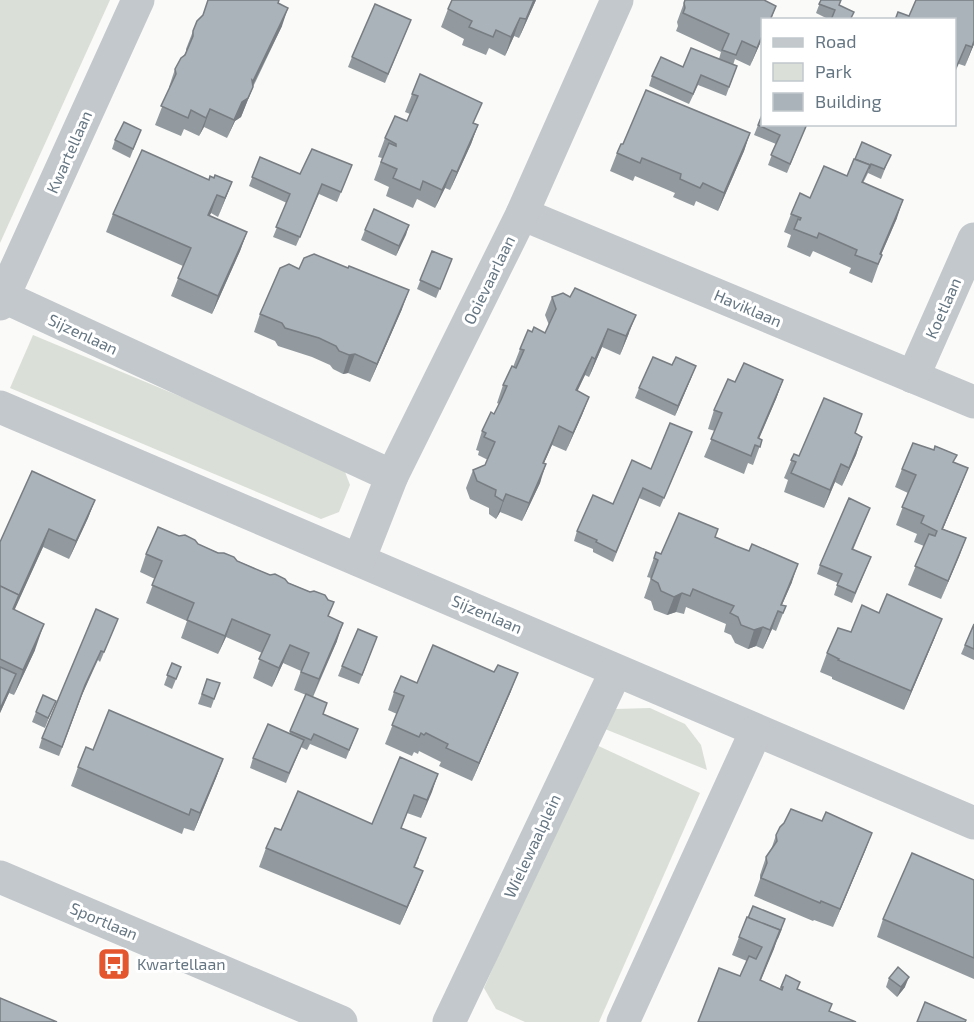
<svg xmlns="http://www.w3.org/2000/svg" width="974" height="1022" font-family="'Exo 2',sans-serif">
<rect width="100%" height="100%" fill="#fafaf8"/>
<g fill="#dadfd7">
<path d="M0,0H110L0,243Z"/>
<path d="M33,335L342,464L350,485L339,512L321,519L10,388Z"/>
<path d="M650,708L685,724L701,745L707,770L595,725L616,709Z"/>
<path d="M592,743L700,793L599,1022H525L496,1009L484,988Z"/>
</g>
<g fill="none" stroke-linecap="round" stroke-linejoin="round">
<g stroke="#c3c8cc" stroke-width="33">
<path d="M522,214L974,402"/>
<path d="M4,297L392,476"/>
<path d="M0,304L138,0"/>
<path d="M913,377L974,239"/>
<path d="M0,407L974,823"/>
<path d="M359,560L392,476L522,214L617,0"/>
<path d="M0,877L341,1022"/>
<path d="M449,1022L616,671"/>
<path d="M623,1022L756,731"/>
</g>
</g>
<g fill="#929a9f">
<path d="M536,0L519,38L514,36L505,56L489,48L486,55L462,45L464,39L441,27L448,9Z"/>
<path d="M685,0H766V1L776,6L771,20H762V39L750,66L735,59L733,65L737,66L726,96L698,85L689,104L649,86L652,76L683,67L719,59L721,52L676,31L678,26L677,22Z"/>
<path d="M821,0H841L839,5L851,20H830L816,13Z"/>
<path d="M279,3L282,26L253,87L241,117L235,121L227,138L204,127L199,136L184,129L181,136L155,125L169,89V87L175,69L186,52V49L193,31Z"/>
<path d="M909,16L974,44L965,66L959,64Z"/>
<path d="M411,20L385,83L348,67L352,57Z"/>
<path d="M420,74L474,123L478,125L471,144L450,190L445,188L435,208L417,199L413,208L386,196L389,187L374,180L382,158L378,157L385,138L407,121L410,114L405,112Z"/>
<path d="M807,124L787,173L768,165L776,144L754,135L758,125Z"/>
<path d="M141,130L130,158L112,149L115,140Z"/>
<path d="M750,133L744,151L718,211L696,201L694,206L673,197L675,193L635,176L633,181L610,171L617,153L623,144Z"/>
<path d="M260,157L300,174L352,165L337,202L319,194L296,246L273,237L287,203L249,186Z"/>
<path d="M854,159L887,164L881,179L868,173L863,183L897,218L881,255H882L872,283L849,273L851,268L813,251L810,257L787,247L791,235L784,232L791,214L810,198L847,176Z"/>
<path d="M214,178L232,182L218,217L211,213L209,216L247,232L240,251L212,314L171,296L183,266L106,232L113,214Z"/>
<path d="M409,225L396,256L361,240L365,230Z"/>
<path d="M432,251L452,259L436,298L417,289Z"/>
<path d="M299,269L402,309L370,382L348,373L343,374L333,369L330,365L312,357L278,346L275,341L254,332L260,314Z"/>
<path d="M552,297L629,333L620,355L602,347L589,377L585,375L577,391L589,397L582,415L566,451L552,445L544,463L540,483L522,521L500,512L496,519L489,514V508L470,499L466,488L473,470L485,465L488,460L478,455L479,451L476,450L482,431L494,414L499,404L497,403L503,385L513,367L520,349L532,332L545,333L549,325L545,315Z"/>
<path d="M672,365L692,376L675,416L635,398L639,388Z"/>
<path d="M783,380L776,399L759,439L762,440L753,465L748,463L744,474L704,457L715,431L708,429L714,410L735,382Z"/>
<path d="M855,434L862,437L856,455L842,486L835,482L824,508L784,492L788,480L784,478L794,454L799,456Z"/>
<path d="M689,441L660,507L639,498L613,562L593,552V549L574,541L577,531L613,504L651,469Z"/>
<path d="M954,462L961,486L943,529L966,538L941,599L908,585L924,546L914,542L917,534L896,525L908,493L895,487L902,469Z"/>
<path d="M95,500L88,518L69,559L43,547L14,610L35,650L14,695L9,693L0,713V542Z"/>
<path d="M870,508L853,550L871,557L852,603L834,595L838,583L817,574L820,565Z"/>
<path d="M716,537L792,582L782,605L786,606L776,631L772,629L763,649L756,646L748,649L735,643L731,635L724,632L726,624L707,616L686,607L684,614L676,612L667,615L654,610L651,601L644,598L651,578L647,577L656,552L661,554Z"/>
<path d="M198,544L334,602L328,616L337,641L313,697L323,714L358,729L346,759L310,744L307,750L301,747L286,783L250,768L253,758L289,734L306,695L294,690L301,671L283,663L272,687L253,678L262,653L226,637L218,654L181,638L187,621L146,603L155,579L140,572L146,554Z"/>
<path d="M118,619L100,662L98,660L82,695L59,756L39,748L42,738Z"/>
<path d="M974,624V660L961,654Z"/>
<path d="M851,632L935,637L904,710L832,679V677L820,672L827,653Z"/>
<path d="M377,637L359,684L338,676L342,666Z"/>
<path d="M172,663L181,667L172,689L164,685Z"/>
<path d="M207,679L220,683L211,708L198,704Z"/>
<path d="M417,683L511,691L472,781L439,766L441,762L419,751L418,754L414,752L412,756L385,744L397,714L388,710L394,692Z"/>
<path d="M52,710L45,728L32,722L36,712Z"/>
<path d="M93,750L223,759L216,778L194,831L184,828L182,834L71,786L78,767Z"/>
<path d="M438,774L421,818L407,813L401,828L419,857L415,867L416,889L400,925L259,867L266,848L281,830L372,824Z"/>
<path d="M822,821L872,833L865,851L833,927L814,920L813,921L754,896L760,879V875L766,857L771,850L776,835Z"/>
<path d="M974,880V979L877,937L883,919Z"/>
<path d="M782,929L760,981L780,989L786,975L798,990L829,1011L740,976L747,961L732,955L739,937Z"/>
<path d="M889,978L905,987L897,997L886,987Z"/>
</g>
<g fill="#777d82">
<path d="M534,0H536L519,38L526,19Z"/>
<path d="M288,8L282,26L246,99L253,87L241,117L235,121L227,138L242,102L246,99L253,81Z"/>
<path d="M520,18L514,36L505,56L511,37Z"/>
<path d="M762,36V39L750,66L757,48Z"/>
<path d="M974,41V44L965,66Z"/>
<path d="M210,109L204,127L199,136L206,118Z"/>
<path d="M478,125L471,144L450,190L457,172Z"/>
<path d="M750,133L744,151L718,211L724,193Z"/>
<path d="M452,170L445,188L435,208L442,190Z"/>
<path d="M232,182L225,200L218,217L225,198Z"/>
<path d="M217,195L211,213L201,233L208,215Z"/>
<path d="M903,200L897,218L877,264L880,254Z"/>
<path d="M409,225L406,235L396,256L399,246Z"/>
<path d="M247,232L240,251L212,314L218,296Z"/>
<path d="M409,290L402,309L370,382L377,364Z"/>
<path d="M636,315L629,333L620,355L626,336Z"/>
<path d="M608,329L602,347L589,377L595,359Z"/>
<path d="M355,354L348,373L343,374L349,355Z"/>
<path d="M592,357L585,375L569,409L576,390Z"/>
<path d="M696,366L692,376L675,416L678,406Z"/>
<path d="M783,380L776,399L756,445L758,438Z"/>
<path d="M589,397L582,415L566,451L573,433Z"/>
<path d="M559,426L552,445L536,481L543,463Z"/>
<path d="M862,437L856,455L842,486L849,468Z"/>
<path d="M546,464L540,483L522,521L529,503Z"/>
<path d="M841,464L835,482L824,508L830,490Z"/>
<path d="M968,468L961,486L935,547L942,529Z"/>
<path d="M506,494L500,512L496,519L503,501Z"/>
<path d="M95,500L88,518L69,559L76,541Z"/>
<path d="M49,529L43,547L10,620L13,609Z"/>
<path d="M966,538L959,557L941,599L948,581Z"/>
<path d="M798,564L792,582L779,611Z"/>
<path d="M682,593L676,612L667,615L674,597Z"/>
<path d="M778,611L772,629L763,649L770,630Z"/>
<path d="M232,619L226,637L218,654L225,636Z"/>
<path d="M942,619L935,637L904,710L911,691Z"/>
<path d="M343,623L337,641L312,697L319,679Z"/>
<path d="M44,624L35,650L14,695L23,670Z"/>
<path d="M763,627L756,646L748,649L754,630Z"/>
<path d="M290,645L283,663L272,687L279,668Z"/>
<path d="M101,651L82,695L59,756L85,685Z"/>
<path d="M518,673L511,691L472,781L479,763Z"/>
<path d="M16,674L9,693L0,713V709Z"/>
<path d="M223,759L216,778L194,831L200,813Z"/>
<path d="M438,774L432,792L421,818L427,800Z"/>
<path d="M872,833L865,851L833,927L840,909Z"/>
<path d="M423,871L416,889L400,925L407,907Z"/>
<path d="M780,930L774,949L753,999L760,980Z"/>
<path d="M909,977L905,987L897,997L901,987Z"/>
</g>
<g fill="#aab3b9" stroke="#777d82" stroke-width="1.5">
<path d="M208,0H279L278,3L288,8L253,81L252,80L253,87L248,98L242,102L234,120L210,109L206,118L191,110L188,118L161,106L176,74L175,69L181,58L185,55L193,36V31L197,21L203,15Z"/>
<path d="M452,0H534L526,19L520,18L511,37L496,30L493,37L469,27L472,21L448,9Z"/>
<path d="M685,0H764L776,6L770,20H762V36L757,48L742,41L736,55L722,50L729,34L683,13L685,8L684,3Z"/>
<path d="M821,0H841L839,5L854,12L850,20H831L835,10L819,4Z"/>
<path d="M916,0H974V41L972,47L966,45L954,73V20H895L898,12L909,16Z"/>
<path d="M375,4L411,20L388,74L352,57Z"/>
<path d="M691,48L737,66L729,87L701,75L693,94L652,76L661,57L683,67Z"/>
<path d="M420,74L482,103L473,123L478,125L467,149L457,172L452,170L442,190L423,181L420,190L393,178L397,169L381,162L389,143L396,146V144L385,138L395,116L407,121L418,96L412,94Z"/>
<path d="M646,90L750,133L724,193L703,183L700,188L680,179L681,174L642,158L640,163L617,153L621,144H623Z"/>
<path d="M762,115V124H807L790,164L771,155L780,135L758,125Z"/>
<path d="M124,122L141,130L133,149L115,140Z"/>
<path d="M862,142L891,155L884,169L871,164L869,169L870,165L855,159Z"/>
<path d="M312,149L352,165L341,192L322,184L300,237L276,227L290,194L252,177L260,157L300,174Z"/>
<path d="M142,150L209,180L210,176L214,178L215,175L232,182L225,198L217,195L208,215L247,232L218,296L178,278L191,248L113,214Z"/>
<path d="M854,159L870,165L862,182L903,200L880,254L882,255L878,264L855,255L857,250L819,233L817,238L794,229L798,219L800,220L801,218L791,214L800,193L810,198L824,166L847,176Z"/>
<path d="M374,209L409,225L399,246L365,230Z"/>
<path d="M432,251L452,259L440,289L420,280Z"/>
<path d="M314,254L348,268L349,266L409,290L377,364L355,354L349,355L339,351L336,346L319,338L285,328L282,323L260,314L280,268L289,264L299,269L304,258Z"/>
<path d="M575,288L636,315L626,336L608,329L595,359L592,357L576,390L589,397L573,433L559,426L543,463L546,464L529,503L506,494L503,501L495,496L496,490L477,481L473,470L485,465L495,442L484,437L486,433L482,431L491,412L494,414L501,400L507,386L503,385L512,366L516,368L524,350L520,349L528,330L532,332L534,327L545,333L556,309L552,297L563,293L570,297Z"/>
<path d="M653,357L672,365L676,357L696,366L678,406L639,388Z"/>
<path d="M744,363L783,380L758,438L762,440L760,447L755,445L751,456L711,439L722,413L714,410L728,379L735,382Z"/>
<path d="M824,398L862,414L855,433L862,437L849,468L841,464L830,490L791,473L796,462L791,460L794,454L799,456Z"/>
<path d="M670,423L692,432L664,498L643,488L616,552L596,542L597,540L577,531L593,495L613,504L632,460L651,469Z"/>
<path d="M913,443L934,450L935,446L957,455L953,462L968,468L942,529L966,538L948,581L915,566L929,534L935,536L937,531L921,523L924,516L902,507L916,475L902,469Z"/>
<path d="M32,471L95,500L76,541L49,529L16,602L19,595L0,586V542Z"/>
<path d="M849,498L870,508L852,549L871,557L855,593L837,585L842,574L820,565Z"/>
<path d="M679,513L718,529L715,537L736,546L749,551L752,544L798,564L781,605L786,606L783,613L778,611L770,630L763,627L754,630L741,625L738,617L730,613L734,606L714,598L693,589L690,596L682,593L674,597L661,591L658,583L651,579L658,560L654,558L656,552L661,554Z"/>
<path d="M158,527L179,536L185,535L195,540L198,544L218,553H224L234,557L237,561L270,575L275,574L285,579L288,583L310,592L314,591L325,595L328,600L334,602L328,616L343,623L319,679L301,672L309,653L290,645L279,668L259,659L270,635L232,619L225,636L187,620L194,603L152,585L162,561L146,554Z"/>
<path d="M0,586L19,595L13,609L44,624L23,670L0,659Z"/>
<path d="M887,594L942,619L911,691L838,660L839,659L827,653L838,628L851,632L862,605L879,613Z"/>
<path d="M96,609L118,619L104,652L101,651L85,685L62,747L42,738Z"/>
<path d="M974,624V649L965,645Z"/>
<path d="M358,629L377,637L362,675L342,666Z"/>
<path d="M433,645L494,672L498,665L518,673L479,763L446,748L448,744L426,733L424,735L421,733L419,737L392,725L404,696L394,692L401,676L417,683Z"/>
<path d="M172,663L181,667L176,679L167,675Z"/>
<path d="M0,667L16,674L0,709Z"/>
<path d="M207,679L220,683L214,699L202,694Z"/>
<path d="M306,694L327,703L323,714L358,729L349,750L314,734L311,740L290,731Z"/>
<path d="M43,695L56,701L48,718L36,712Z"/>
<path d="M109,710L223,759L200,813L191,809L189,815L78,767L86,747L93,750Z"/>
<path d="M268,724L304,740L289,773L253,758Z"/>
<path d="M400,757L438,774L427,800L414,795L401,828L426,838L414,867L423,871L407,907L266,848L275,828L281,830L298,791L372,824Z"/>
<path d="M791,809L822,821L826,812L872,833L840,909L821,901L820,903L761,878L767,863L766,857L777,841L776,835L780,827L784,823Z"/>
<path d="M912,853L974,880V958L883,919Z"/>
<path d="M753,906L785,919L777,939L780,930L748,918Z"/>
<path d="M747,917L780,930L760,980L782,990L783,987H781L786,975L800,982L797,989L832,1004L829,1011L856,1022H698L719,968L740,976L749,956L756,959L762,947L739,937Z"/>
<path d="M898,967L909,977L901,987L889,978Z"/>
<path d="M0,998L57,1022H0Z"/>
<path d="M925,1002L966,1020L965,1022H917Z"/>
</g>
<defs>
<symbol id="bus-square" viewBox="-11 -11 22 22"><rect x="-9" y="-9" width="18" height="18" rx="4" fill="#e4572e" stroke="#fff"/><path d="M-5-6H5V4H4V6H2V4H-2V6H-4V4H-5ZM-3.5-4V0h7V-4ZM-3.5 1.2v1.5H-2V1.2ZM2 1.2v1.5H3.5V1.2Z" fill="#fff"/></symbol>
</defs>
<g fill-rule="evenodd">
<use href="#bus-square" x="95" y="945" width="38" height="38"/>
</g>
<g text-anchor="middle" stroke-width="6" stroke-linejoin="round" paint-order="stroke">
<g font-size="16" fill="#657683" stroke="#fff">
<text transform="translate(69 152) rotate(-66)" y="6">Kwartellaan</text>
<text transform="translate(489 280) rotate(-64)" y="6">Ooievaarlaan</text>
<text transform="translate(748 308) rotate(23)" y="6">Haviklaan</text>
<text transform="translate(943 308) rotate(-66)" y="6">Koetlaan</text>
<text transform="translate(83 334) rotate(25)" y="6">Sijzenlaan</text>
<text transform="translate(487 614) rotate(23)" y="6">Sijzenlaan</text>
<text transform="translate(532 846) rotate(-65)" y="6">Wielewaalplein</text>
<text transform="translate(104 921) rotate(23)" y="6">Sportlaan</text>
</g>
<g font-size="16" fill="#657683" stroke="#fff" text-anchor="start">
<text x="137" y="970">Kwartellaan</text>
</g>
</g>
<rect x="761" y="18" width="195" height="108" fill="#ffffff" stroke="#c1c8cd" stroke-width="1.5"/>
<rect x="773" y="38" width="30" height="9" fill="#c3c8cc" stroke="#c1c8cd" stroke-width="1.5"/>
<text x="815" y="48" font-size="18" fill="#657683">Road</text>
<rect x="773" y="63" width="30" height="18" fill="#dadfd7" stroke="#c1c8cd" stroke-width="1.5"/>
<text x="815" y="78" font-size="18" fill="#657683">Park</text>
<rect x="773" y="93" width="30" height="18" fill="#aab3b9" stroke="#c1c8cd" stroke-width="1.5"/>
<text x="815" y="108" font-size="18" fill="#657683">Building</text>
</svg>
